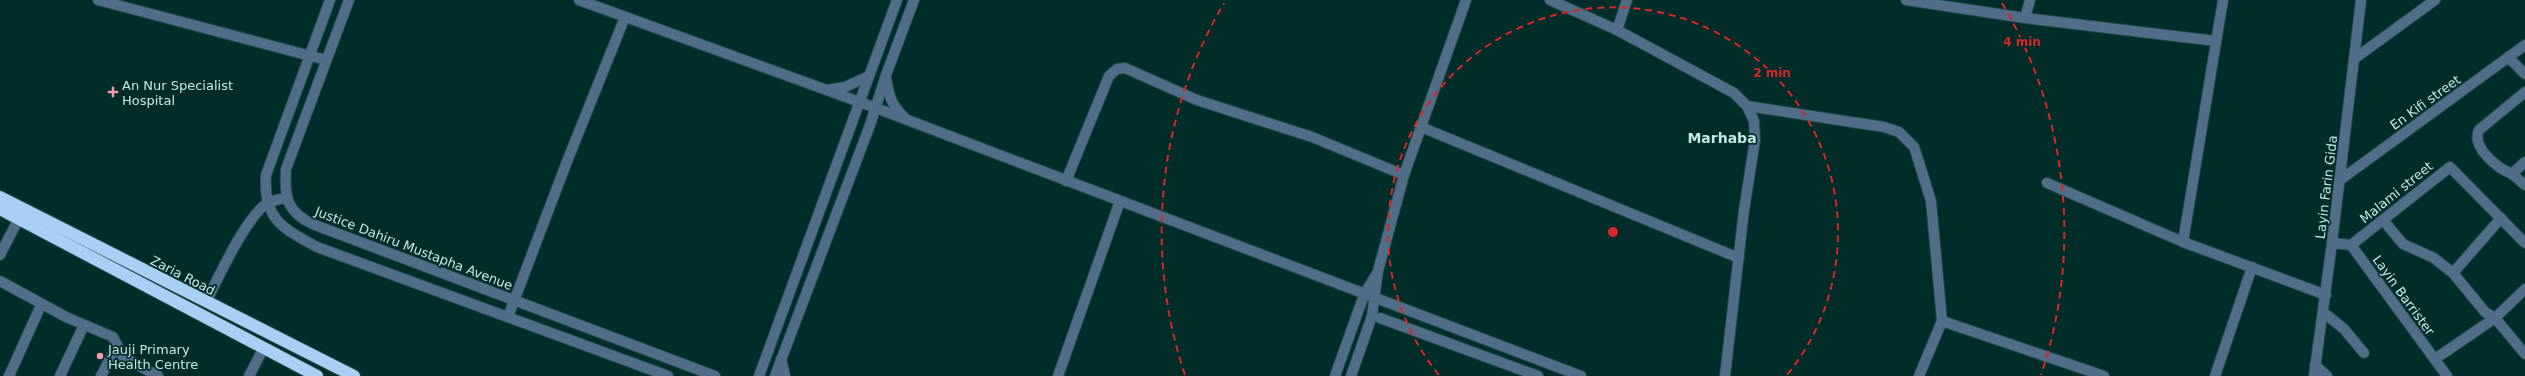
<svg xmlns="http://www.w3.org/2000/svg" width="2525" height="376" font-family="'DejaVu Sans',sans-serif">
<rect width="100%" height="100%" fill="#002c29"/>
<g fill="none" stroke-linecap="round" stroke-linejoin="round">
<defs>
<g id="minor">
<path d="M98,0L326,60"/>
<path d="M330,0L266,175C263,219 282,228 317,247L668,376"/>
<path d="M349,0L286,169C284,198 287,213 315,225L715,376"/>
<path d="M579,0L876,108L1581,376"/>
<path d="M1550,0L1617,30L1734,93L1747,106L1754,121L1755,140L1744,210L1725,376"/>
<path d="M1906,0L2025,18L2216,41"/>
<path d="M2025,18L2030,0"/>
<path d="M1617,30L1627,0"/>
<path d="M2508,57L2525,74"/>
<path d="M2354,59L2435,0"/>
<path d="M886,78C889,95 891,105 904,117"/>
<path d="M827,90L845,87L869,76"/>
<path d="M1747,106L1884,127L1899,132L1914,147L1917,156L1931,201L1942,321"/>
<path d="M1421,127L1739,258"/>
<path d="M2525,162L2512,174L2525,185"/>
<path d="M2512,174C2497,168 2471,147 2479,130L2525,92"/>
<path d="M2340,180L2525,45"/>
<path d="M1066,181L1109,76L1117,69L1125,68L1197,100L1312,137L1404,175"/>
<path d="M2047,183L2183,242L2326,295"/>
<path d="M2383,220L2403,244L2434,258L2453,273L2485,312L2495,318L2525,354"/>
<path d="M2183,242L2223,0"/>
<path d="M2332,243L2351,245L2447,376"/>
<path d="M2351,245L2450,167L2525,243"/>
<path d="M0,255L19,218"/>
<path d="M2453,273L2501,218"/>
<path d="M0,281L66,317L113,337L123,357L158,376"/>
<path d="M206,302C217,280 248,213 268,203C273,200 280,199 286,198"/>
<path d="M2323,312L2344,329L2364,353"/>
<path d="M508,317L566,164L625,17"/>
<path d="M1380,318L1538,376"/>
<path d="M781,359L785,376"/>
<path d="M2435,359L2495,318L2525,289"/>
<path d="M2315,365L2327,376"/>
<path d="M9,376L41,305"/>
<path d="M60,376L84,325"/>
<path d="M101,376L117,345"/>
<path d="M249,376L263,349"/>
<path d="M759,376L897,0"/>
<path d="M775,376L870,125L886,75L914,0"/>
<path d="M1058,376L1120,201"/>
<path d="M1335,376L1364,295L1377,273"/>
<path d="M1351,376L1372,316L1378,271L1404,175L1466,0"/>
<path d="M1919,376L1942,321L2104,376"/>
<path d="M2215,376L2252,267"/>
<path d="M2314,376L2332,243L2361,0"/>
</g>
<g id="highway">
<path d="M0,197L354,376"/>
<path d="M0,209L317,376"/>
</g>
</defs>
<use href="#minor" stroke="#1f4a47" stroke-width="12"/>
<use href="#highway" stroke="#1f4a47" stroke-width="14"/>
<use href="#minor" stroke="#526d87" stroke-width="10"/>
<use href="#highway" stroke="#a8d0f6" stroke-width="12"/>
</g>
<g fill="none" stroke="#d62828" stroke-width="2" stroke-dasharray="7 5">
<path d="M1439 375A225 225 0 1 1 1787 375"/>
<path d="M1185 375A451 451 0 0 1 1224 3M2002 3A451 451 0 0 1 2041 375"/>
</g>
<g fill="#f39aab" stroke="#002c29" stroke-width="1.5">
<path d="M111 86h4v4h4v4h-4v4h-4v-4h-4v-4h4z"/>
<circle cx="100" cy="356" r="4"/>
</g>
<g text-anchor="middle" stroke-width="3.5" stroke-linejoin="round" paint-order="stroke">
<g font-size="13" fill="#c3e9e4" stroke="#002c29" text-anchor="start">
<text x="122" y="90">An Nur Specialist<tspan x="122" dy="15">Hospital</tspan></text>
<text x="108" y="354">Jauji Primary<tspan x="108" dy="15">Health Centre</tspan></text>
</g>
<g font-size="13" fill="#c3e9e4" stroke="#002c29">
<text transform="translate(2425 102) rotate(-36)" y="5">En Kifi street</text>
<text transform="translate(2326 187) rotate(-83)" y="5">Layin Farin Gida</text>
<text transform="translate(2396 192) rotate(-39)" y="5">Malami street</text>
<text transform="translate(414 248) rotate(21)" y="5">Justice Dahiru Mustapha Avenue</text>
<text transform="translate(183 275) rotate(27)" y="5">Zaria Road</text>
<text transform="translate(2404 295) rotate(54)" y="5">Layin Barrister</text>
</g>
<g font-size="14" font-weight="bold" fill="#c3e9e4" stroke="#002c29">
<text x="1722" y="143">Marhaba</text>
</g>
</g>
<circle cx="1613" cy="232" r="6" fill="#d62828" stroke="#002c29" stroke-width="2"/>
<g font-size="12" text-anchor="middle" font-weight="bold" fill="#d62828" stroke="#002c29" stroke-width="3.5" stroke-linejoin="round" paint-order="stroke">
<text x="2022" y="46">4 min</text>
<text x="1772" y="77">2 min</text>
</g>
</svg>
